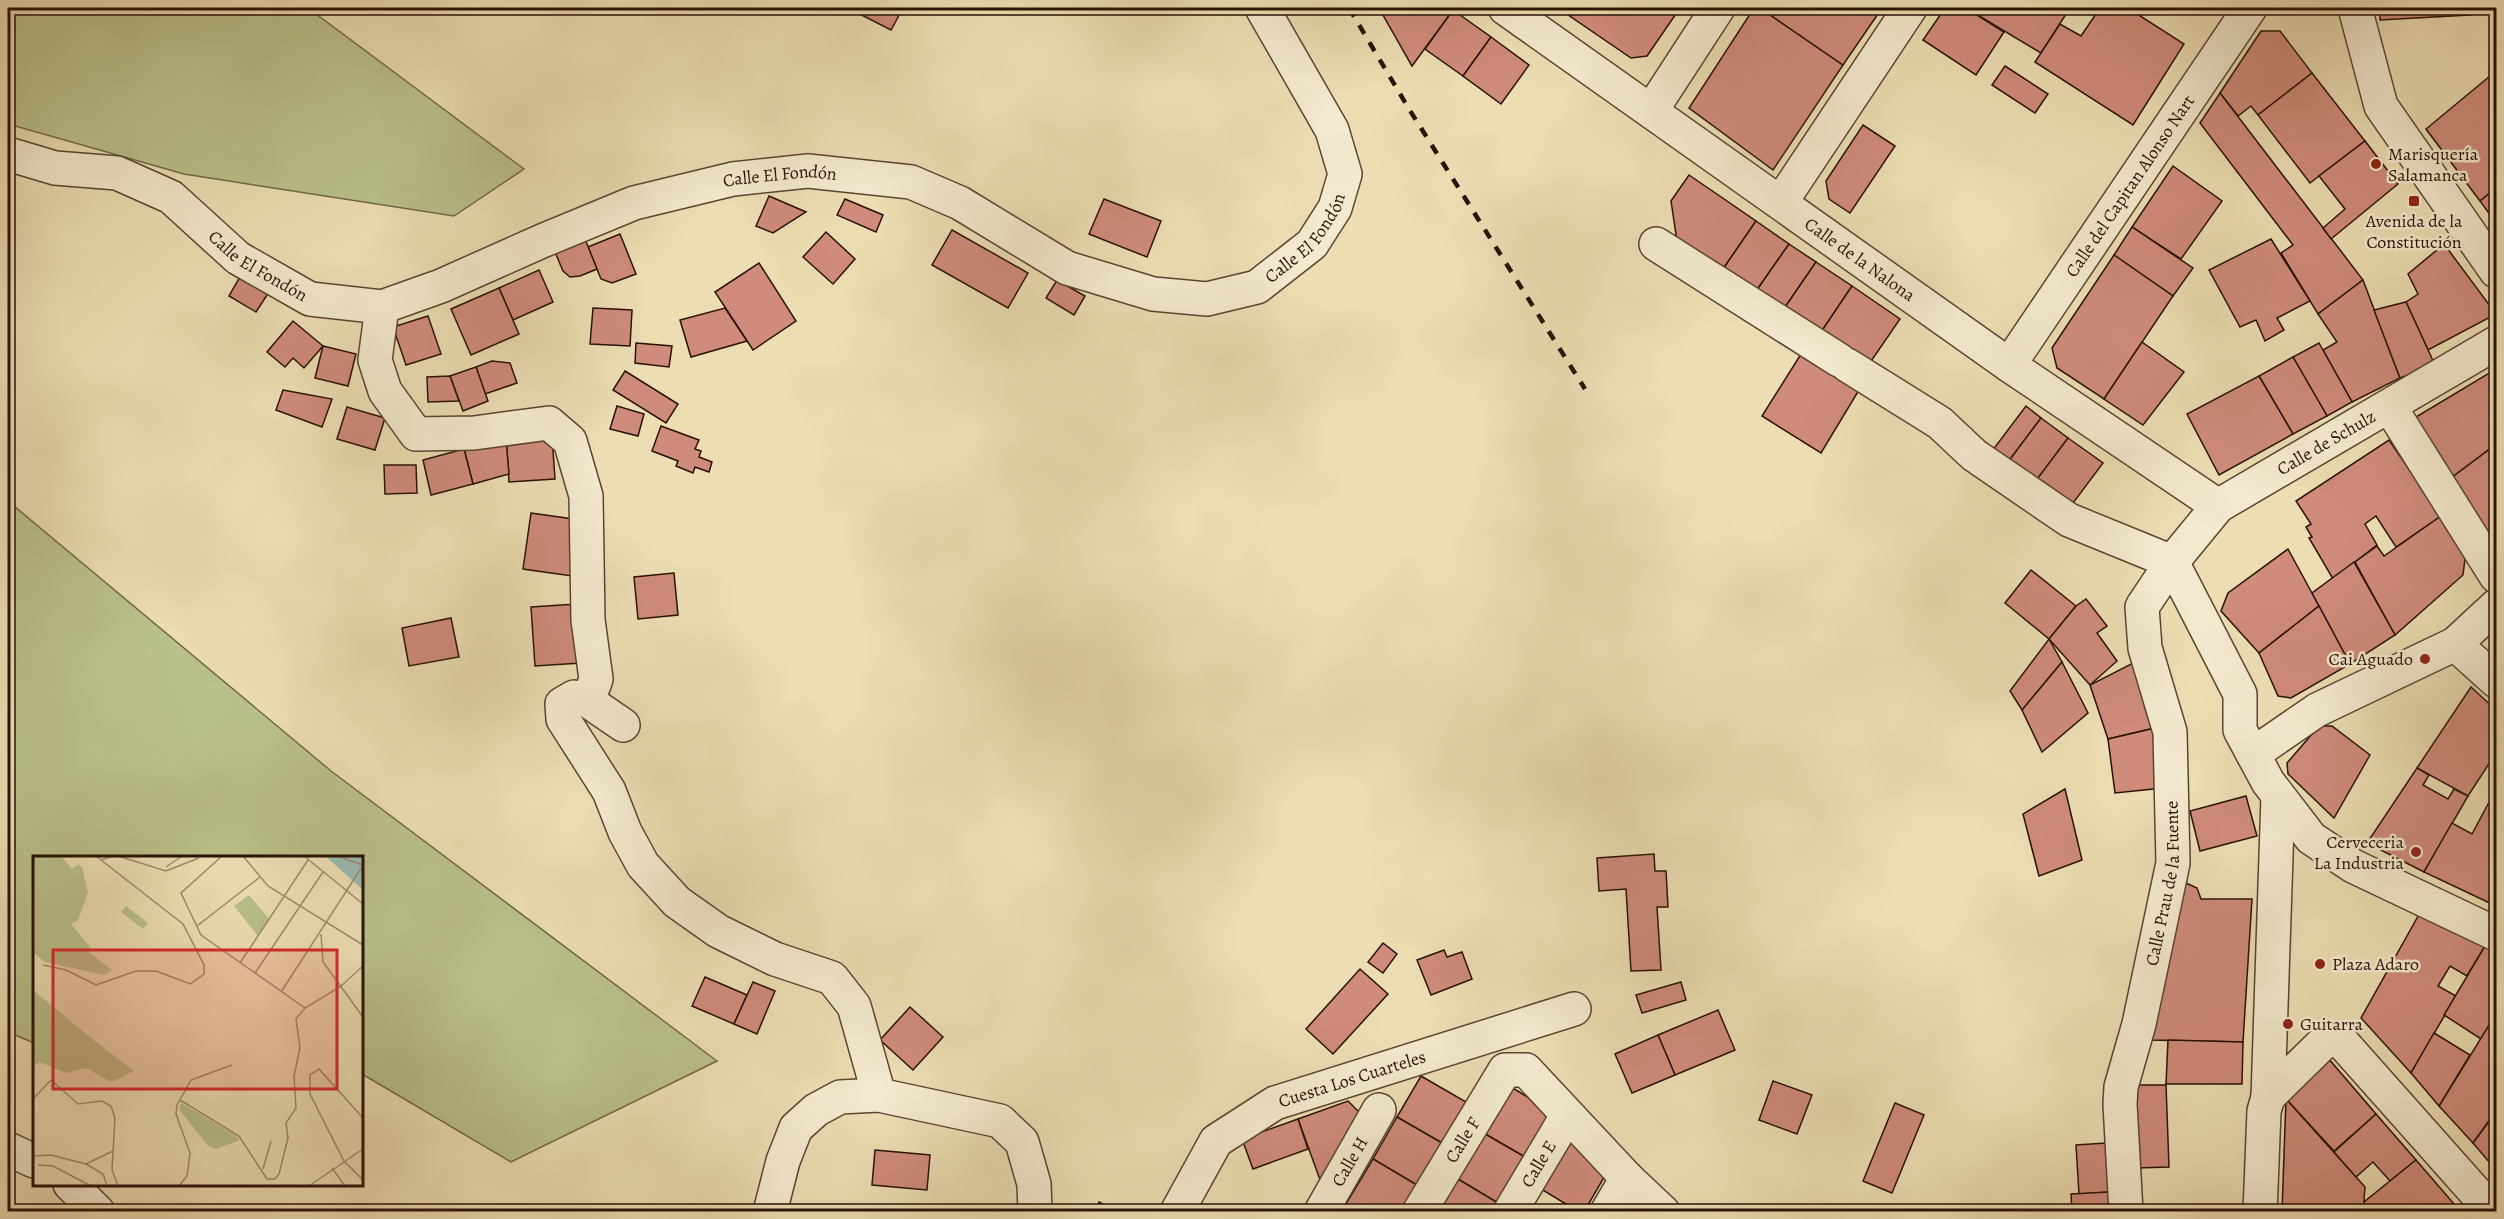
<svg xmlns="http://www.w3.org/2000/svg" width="2504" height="1219" font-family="Alegreya,serif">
<rect width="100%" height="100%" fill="#ecddb3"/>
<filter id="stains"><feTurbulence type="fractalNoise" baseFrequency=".00333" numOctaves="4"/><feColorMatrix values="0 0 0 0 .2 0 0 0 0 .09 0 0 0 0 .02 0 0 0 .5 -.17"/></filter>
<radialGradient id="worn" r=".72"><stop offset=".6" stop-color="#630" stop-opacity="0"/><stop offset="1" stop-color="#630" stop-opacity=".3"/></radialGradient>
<g fill="#bac08b" stroke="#726849" stroke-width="1.5">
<path d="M8,8H308L524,169L454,216L184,174L8,124Z"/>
<path d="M8,501L331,771L717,1061L511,1162L362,1074V858H34V1043L8,1032Z"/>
</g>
<g fill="#cf8b7b" stroke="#291107" stroke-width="1.5">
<path d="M848,8H903L891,30Z"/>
<path d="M1379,8H1450L1453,10L1412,66Z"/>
<path d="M1558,8H1680L1647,56L1631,58Z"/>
<path d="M1754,8H1760L1843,65L1773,170L1689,108Z"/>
<path d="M1760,8H1874L1880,11L1843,65Z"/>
<path d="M1945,8H1966L2004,32L1976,75L1923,40Z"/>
<path d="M1966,8H2063L2068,11L2041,53Z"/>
<path d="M2100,8H2128L2184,44L2133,125L2035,62L2060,24L2081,36Z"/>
<path d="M2380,8H2471L2470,15L2380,20Z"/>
<path d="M1453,10L1491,37L1463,76L1425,49Z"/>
<path d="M2261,31H2280L2312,73L2258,115L2251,106L2238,116L2220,93Z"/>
<path d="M1491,37L1529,65L1501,104L1463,76Z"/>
<path d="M2005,66L2048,94L2035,113L1992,85Z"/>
<path d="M2496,71V188L2480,201L2426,129Z"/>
<path d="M2312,73L2365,141L2310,183L2258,115Z"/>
<path d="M2220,93L2363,280L2318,314L2281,253L2293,245L2200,123Z"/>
<path d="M1863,125L1895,146L1850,213L1829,199L1826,181Z"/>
<path d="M2365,141L2398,184L2331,239L2323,228L2345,209L2319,176Z"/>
<path d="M2173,166L2222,201L2181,259L2132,227Z"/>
<path d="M1689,175L1756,221L1721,272L1677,241L1671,201Z"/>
<path d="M2496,188V223L2480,201Z"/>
<path d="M769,196L806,212L773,233L756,226Z"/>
<path d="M845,199L883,215L876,232L837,215Z"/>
<path d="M1104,199L1161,221L1147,257L1089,234Z"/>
<path d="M1756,221L1789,244L1754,294L1721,272Z"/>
<path d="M2132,227L2193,268L2173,296L2114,255Z"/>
<path d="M952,230L1028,273L1008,308L932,265Z"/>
<path d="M826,232L855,259L833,284L803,257Z"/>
<path d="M620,234L636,274L612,283L601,279L588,247Z"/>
<path d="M585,239L597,269L580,276L570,277L563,271L555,252Z"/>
<path d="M2271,239L2310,301L2277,318L2284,330L2265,341L2256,320L2240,327L2209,270Z"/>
<path d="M1789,244L1816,262L1781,313L1754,294Z"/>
<path d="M2444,244L2496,314L2428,350L2406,302L2418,294L2408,274Z"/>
<path d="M2114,255L2173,296L2104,399L2057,368L2052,348Z"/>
<path d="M1816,262L1852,286L1817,338L1781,313Z"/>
<path d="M759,263L796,321L753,350L715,292Z"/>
<path d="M539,270L553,302L513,320L499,288Z"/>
<path d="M241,275L269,292L256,312L229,296Z"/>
<path d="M1057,280L1085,296L1074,315L1046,298Z"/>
<path d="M2363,280L2400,378L2352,402L2323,350L2337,342L2318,314Z"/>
<path d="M1852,286L1900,319L1865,370L1817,338Z"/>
<path d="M499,288L519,334L471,355L451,309Z"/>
<path d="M2406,302L2435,365L2400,378L2374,310Z"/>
<path d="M593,308L632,310L630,346L590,344Z"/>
<path d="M725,308L747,341L691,357L680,320Z"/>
<path d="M428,316L441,354L406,365L393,327Z"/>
<path d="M293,321L323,346L304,368L293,358L285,367L267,352Z"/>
<path d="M2142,342L2184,372L2143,425L2104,399Z"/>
<path d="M636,343L672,346L669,367L635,363Z"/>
<path d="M2319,343L2352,402L2327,416L2293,357Z"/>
<path d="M323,346L356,354L348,386L315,378Z"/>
<path d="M1801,354L1859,390L1821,453L1762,416Z"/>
<path d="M2293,357L2327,416L2293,434L2259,376Z"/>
<path d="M492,361L510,363L517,383L485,394L476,367Z"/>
<path d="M476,367L488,401L463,411L450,376Z"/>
<path d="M2496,369V444L2451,478L2411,420Z"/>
<path d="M625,371L678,404L666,423L613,390Z"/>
<path d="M450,376L459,401L428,402L427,377Z"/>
<path d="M2259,376L2293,434L2219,475L2187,414Z"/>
<path d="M283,390L332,399L322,427L276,410Z"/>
<path d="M617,406L644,414L638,436L610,429Z"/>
<path d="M2026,406L2041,418L2008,462L1992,451Z"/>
<path d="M347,407L385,418L375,450L337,439Z"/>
<path d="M2041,418L2068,438L2035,482L2008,462Z"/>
<path d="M661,426L699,440L695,449L701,451L699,457L712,462L709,472L695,467L693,473L676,466L678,461L652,451Z"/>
<path d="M552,436L555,479L509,482L506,439Z"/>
<path d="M2068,438L2103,463L2070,507L2035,482Z"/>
<path d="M506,439L509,474L473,484L464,449Z"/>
<path d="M2389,440L2441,516L2396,547L2376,516L2365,524L2377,545L2333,579L2309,538L2312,537L2306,527L2311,524L2296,501Z"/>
<path d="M2494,446L2496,449V536L2489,537L2451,478Z"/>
<path d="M464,449L473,484L431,495L423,460Z"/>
<path d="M384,465H416L417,493L385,494Z"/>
<path d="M531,513L580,520L572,576L523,569Z"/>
<path d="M2441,516L2466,551L2463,575L2395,635L2355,562L2377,546L2384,556Z"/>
<path d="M2288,549L2319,606L2259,653L2221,611L2228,593Z"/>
<path d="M2354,562L2395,635L2350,664L2312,593Z"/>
<path d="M2031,570L2076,606L2049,639L2005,603Z"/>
<path d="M674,573L678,615L638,619L634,577Z"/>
<path d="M2086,599L2107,626L2097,633L2117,661L2090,685L2049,639L2076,606Z"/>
<path d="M577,604L581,663L535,666L531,607Z"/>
<path d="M2319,606L2350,664L2291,698L2278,696L2259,653Z"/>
<path d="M451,618L459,657L409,666L402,628Z"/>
<path d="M2049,639L2062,662L2022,710L2010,691Z"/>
<path d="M2137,661L2155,728L2108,739L2090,685Z"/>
<path d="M2062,662L2088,713L2042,752L2022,710Z"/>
<path d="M2471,687L2496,710V763L2492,759L2468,796L2417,768Z"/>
<path d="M2319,726H2332L2370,755L2334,818L2288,774L2287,763Z"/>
<path d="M2155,728L2163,788L2115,793L2108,739Z"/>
<path d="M2417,768L2429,775L2423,785L2448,799L2454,789L2468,796L2424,872L2367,843Z"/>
<path d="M2065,789L2082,860L2039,876L2023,814Z"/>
<path d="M2496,789V906L2424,872L2452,823L2472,834Z"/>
<path d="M2246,796L2257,836L2200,851L2190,811Z"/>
<path d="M1654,854L1655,871H1666L1668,907H1657L1661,970L1631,971L1626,889L1599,891L1597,858Z"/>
<path d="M2186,883L2197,888L2201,899H2252L2243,1042L2150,1040L2180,884Z"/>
<path d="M2421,911L2485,946L2467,976L2450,966L2438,986L2456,996L2411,1073L2361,1018Z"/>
<path d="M1383,943L1397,954L1383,973L1368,962Z"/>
<path d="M2485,946L2496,952V1014L2481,1039L2444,1015Z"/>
<path d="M1444,950L1447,957L1462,952L1472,979L1431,995L1417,960Z"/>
<path d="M1360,969L1388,994L1333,1054L1306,1029Z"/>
<path d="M705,977L747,995L734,1024L692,1006Z"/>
<path d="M753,982L775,991L757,1034L734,1024Z"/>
<path d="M1681,982L1686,1000L1642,1013L1636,995Z"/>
<path d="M910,1007L943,1037L913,1070L880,1040Z"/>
<path d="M1718,1010L1735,1050L1675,1075L1658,1035Z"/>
<path d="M2496,1014V1111L2473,1143L2439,1106Z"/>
<path d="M2434,1033L2470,1055L2439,1106L2411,1073Z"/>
<path d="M1658,1035L1675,1075L1632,1093L1615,1054Z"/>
<path d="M2168,1040L2243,1042L2242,1084H2166Z"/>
<path d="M2328,1058L2376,1114L2334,1151L2286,1099Z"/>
<path d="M1421,1076L1466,1102L1442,1143L1397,1117Z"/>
<path d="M1773,1081L1812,1095L1797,1134L1759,1120Z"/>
<path d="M1508,1085L1552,1112L1525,1157L1480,1131Z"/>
<path d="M2138,1085H2166L2169,1167L2136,1168L2130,1093Z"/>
<path d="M2286,1099L2365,1187L2363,1212H2282Z"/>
<path d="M1348,1101L1366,1119L1323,1188L1298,1119Z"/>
<path d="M1895,1103L1924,1115L1892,1193L1863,1181Z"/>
<path d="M2496,1112V1170L2473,1143Z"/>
<path d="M2376,1114L2416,1160L2390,1181L2373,1162L2356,1177L2334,1152Z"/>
<path d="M1397,1117L1442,1143L1417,1185L1373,1159Z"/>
<path d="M1298,1119L1308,1149L1253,1169L1242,1139Z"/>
<path d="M1480,1131L1525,1157L1498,1203L1453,1176Z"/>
<path d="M1572,1133L1610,1167L1584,1212H1579L1541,1189Z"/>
<path d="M2106,1143L2109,1192L2079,1194L2076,1145Z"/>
<path d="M875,1150L930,1155L927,1190L872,1185Z"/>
<path d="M1373,1159L1417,1185L1401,1212H1341Z"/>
<path d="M2416,1160L2461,1212H2363L2364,1202Z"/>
<path d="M1453,1176L1498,1203L1493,1212H1431Z"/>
<path d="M2109,1192L2110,1212H2072L2071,1194Z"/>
<path d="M1099,1202L1117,1212H1094Z"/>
</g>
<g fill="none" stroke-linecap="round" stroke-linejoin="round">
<defs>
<g id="minor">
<path id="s1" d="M1505,8L2009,365L2218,506"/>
<path d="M2355,8L2381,106L2496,271"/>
<path d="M1651,111L1718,8"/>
<path id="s2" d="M8,154L55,168L117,173L171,197L238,258L310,299L382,307L441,286L542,241L634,203L733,179L808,171L911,182L960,203L1067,268L1153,294L1207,299L1257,287L1312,244L1335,208L1345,174L1332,130L1262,8"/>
<path d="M1781,202L1910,8"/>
<path d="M1656,244L1839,360"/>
<path d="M382,307L375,360L385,391L416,434L474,433L549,423L570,441L586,496L588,620L596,679L588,701"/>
<path d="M1847,365L1940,423L1974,455L2069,520L2172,562"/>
<path id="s3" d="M2009,365L2250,8"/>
<path d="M2390,407L2496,576"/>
<path d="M2172,562L2240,694V730L2268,782L2311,838L2353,866L2496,934"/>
<path d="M2455,644L2496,681"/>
<path d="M623,725L588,701L574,697L562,704L563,719L609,791L625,832L643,865L677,902L718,931L775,959L832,978L854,1006L879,1095"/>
<path d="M2253,754L2317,710L2455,644L2496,606"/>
<path d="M2268,1097L2322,1044L2333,1039L2341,1041L2493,1212"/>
<path d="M8,1149L34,1161"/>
<path d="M70,1184L98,1212"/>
<path d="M770,1212L783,1161L796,1128L816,1110L840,1097L879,1095L1000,1121L1022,1142L1034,1184L1035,1212"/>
<path id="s4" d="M1177,1212L1216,1141L1275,1103L1574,1009"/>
<path id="s5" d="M1321,1212L1379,1110"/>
<path id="s6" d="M1419,1212L1505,1070H1526L1627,1178L1663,1212"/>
<path id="s7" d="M1510,1212L1567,1116"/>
<path d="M1607,1212L1627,1178"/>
<path id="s8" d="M2126,1212L2120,1104L2121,1087L2139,1024L2173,863L2170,732L2145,648L2142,607L2172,562L2218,506L2496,343"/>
<path d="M2260,1212L2264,1111L2268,1097L2278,796"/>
</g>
</defs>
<use href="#minor" stroke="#5a4432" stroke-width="36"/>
<use href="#minor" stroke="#f3e9ce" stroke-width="33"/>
<path stroke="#291107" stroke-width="4.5" stroke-dasharray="10 10" stroke-linecap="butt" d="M1349,8L1409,109L1585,389"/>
</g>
<g fill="#8f2418" stroke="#f3e9ce" stroke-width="2">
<circle cx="2376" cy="164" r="6"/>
<rect x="2408" y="195" width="12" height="12" rx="3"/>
<circle cx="2425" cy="659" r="6"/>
<circle cx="2416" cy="852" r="6"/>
<circle cx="2320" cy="964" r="6"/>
<circle cx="2288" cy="1024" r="6"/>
</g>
<g text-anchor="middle" stroke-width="5" stroke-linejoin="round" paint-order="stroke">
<g font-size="18" fill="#291107" stroke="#f3e9ce" text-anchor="start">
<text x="2388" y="160">Marisquería<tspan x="2388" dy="21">Salamanca</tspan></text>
<text x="2414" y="227" text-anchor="middle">Avenida de la<tspan x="2414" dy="21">Constitución</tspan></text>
<text x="2413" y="665" text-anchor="end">Cai Aguado</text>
<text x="2404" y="848" text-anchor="end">Cerveceria<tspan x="2404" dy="21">La Industria</tspan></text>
<text x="2332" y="970">Plaza Adaro</text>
<text x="2300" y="1030">Guitarra</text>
</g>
<g font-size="18" fill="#291107" stroke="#f3e9ce">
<text dy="6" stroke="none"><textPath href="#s2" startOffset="838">Calle El Fondón</textPath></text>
<text dy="6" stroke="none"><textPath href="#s3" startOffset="216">Calle del Capitan Alonso Nart</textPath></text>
<text dy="6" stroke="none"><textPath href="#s2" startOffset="1414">Calle El Fondón</textPath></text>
<text dy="6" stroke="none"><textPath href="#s1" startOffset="435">Calle de la Nalona</textPath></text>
<text dy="6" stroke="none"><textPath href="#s2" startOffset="282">Calle El Fondón</textPath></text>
<text dy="6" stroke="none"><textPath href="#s8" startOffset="867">Calle de Schulz</textPath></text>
<text dy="6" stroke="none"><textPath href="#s8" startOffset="334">Calle Prau de la Fuente</textPath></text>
<text dy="6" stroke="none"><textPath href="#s4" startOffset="232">Cuesta Los Cuarteles</textPath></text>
<text dy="6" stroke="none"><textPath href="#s6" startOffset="84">Calle F</textPath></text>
<text dy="6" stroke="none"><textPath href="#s5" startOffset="58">Calle H</textPath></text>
<text dy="6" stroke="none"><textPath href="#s7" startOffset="56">Calle E</textPath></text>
</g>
</g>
<g transform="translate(33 856)">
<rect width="330" height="330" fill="#ecddb3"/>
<path d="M0,0H28L39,13L45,8L49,11L55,36L45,64L38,68L58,92L53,94L79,114L71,119L12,106L0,96ZM216,39L236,63L225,80L201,50ZM93,50L115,67L110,73L88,56ZM0,134L58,182L101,215L78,226L53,212L33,217L7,206L0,210ZM148,247L202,279L207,284L183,293L175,290L146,253Z" fill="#bac08b"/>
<path d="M292,0H330V34L299,6Z" fill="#99bbb2"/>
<path fill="none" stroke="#9e8b6e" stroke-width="1.5" d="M63,0L68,4L80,0M85,0L133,15L166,2M189,0L148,37L168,79L272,152M210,0L235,30L330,89M271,0L330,48M304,0L330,9M133,11L149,0M316,31L330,9M164,70L227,21M288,78L290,106L330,161M207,107L275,4M10,109L33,114L63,129L103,115H123L157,128L171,118V109L150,68L68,4M222,117L290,16M248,136L316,31M0,243L18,224L45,248L69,245L78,250L82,262L79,314L85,330M147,244L206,280L234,323M330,262L286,213L277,219V238L311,305L330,324M0,300L18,299L53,308L70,318L74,330M53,308L80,295M5,309L20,310L58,330M299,312L312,330M230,313L238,285M234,323H242L246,318L255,282L253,267L263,252L261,220L267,192L263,163L272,152L307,131L330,110M146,330L154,320L157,297L143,258L144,249L158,224L199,209M276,330L330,293"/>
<path fill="#d62828" fill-opacity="0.15" stroke="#d62828" stroke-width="3" d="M20,94H304V233H20Z"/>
<rect width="330" height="330" fill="none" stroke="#291107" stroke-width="3"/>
</g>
<rect width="2504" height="1219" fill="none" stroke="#ecddb3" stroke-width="30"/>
<rect x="9" y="9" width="2486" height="1201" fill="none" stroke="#291107" stroke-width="3"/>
<rect x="15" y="15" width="2474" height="1189" fill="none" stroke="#291107" stroke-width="1.5"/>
<rect width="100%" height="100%" filter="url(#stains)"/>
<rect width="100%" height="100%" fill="url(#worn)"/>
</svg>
